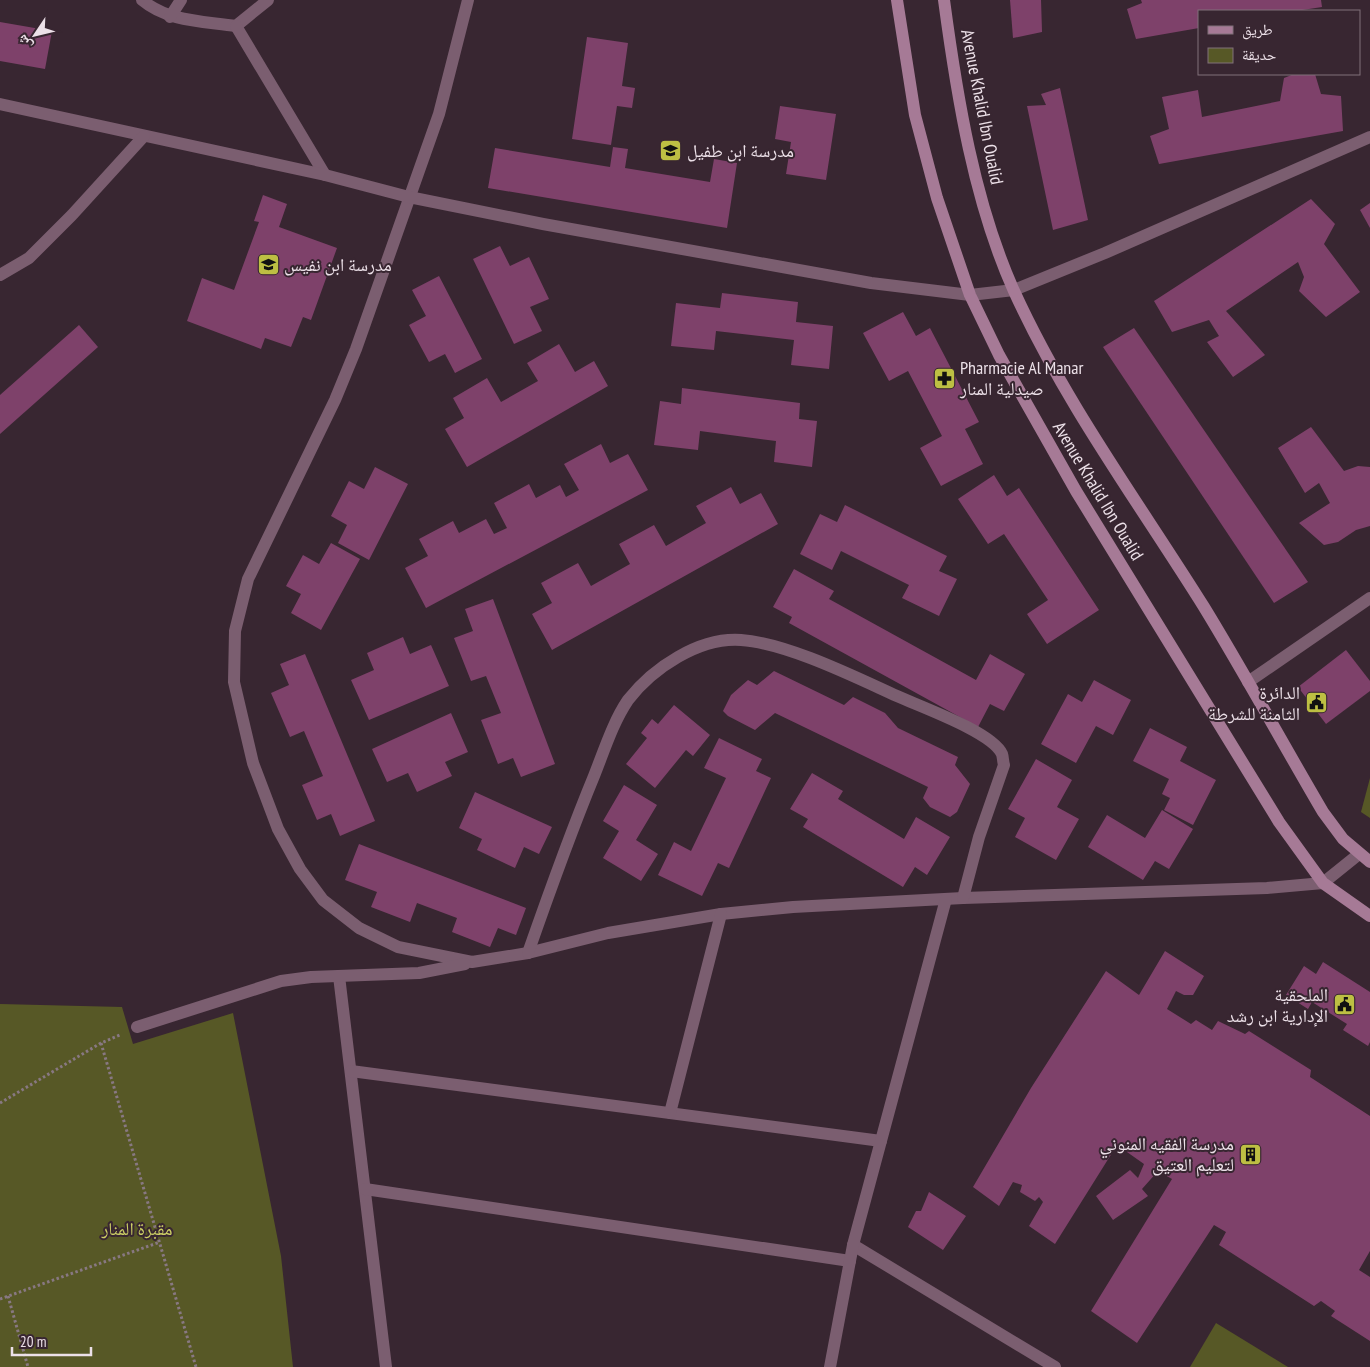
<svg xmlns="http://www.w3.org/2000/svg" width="1370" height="1367" font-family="'PT Sans Narrow','Noto Naskh Arabic',sans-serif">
<rect width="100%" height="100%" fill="#382631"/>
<g fill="#575826">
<path d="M1370,778V818L1361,812Z"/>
<path d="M0,1004L122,1007L133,1044L233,1013L281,1256L293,1367H0Z"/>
<path d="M1216,1323L1288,1367H1190Z"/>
</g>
<g fill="#7e416a">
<path d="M1010,0H1041L1042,32L1013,38Z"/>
<path d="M1141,0H1321L1322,7L1296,11H1199V28L1136,39L1127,9L1142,3Z"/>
<path d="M0,22L52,31L45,69L0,61Z"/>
<path d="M587,37L628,43L622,86L635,88L632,108L617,106L611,145L572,139Z"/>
<path d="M1294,74H1315L1321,94L1341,96L1343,131L1159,164L1150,136L1169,129L1162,97L1198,90L1202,117L1280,101L1284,78Z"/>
<path d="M1060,88L1088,220L1053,230L1027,106L1046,105L1041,94Z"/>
<path d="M780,106L836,114L826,180L786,174L791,142L775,139Z"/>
<path d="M613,147L628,149L625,168L710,182L714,159L737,163L727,228L488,188L495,148L610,167Z"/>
<path d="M263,195L287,204L279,227L337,248L311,320L303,317L291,347L265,338L261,349L187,321L202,278L234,290L259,222L254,221Z"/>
<path d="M1311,199L1335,224L1324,244L1360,292L1326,317L1299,291L1304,277L1298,262L1226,311L1265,355L1233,377L1207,342L1219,336L1209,320L1172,332L1154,301Z"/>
<path d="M1370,203V228L1360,210Z"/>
<path d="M500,246L510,266L529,257L549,299L530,307L542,331L514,344L473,259Z"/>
<path d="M439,276L482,359L455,373L445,354L429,362L409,325L426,316L412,290Z"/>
<path d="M722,293L798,302L796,322L833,326L829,369L791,365L794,340L716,331L714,350L671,346L676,303L720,308Z"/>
<path d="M903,312L916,336L930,328L979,422L965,429L983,464L941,486L920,448L942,436L908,371L889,381L863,333Z"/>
<path d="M79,325L98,347L0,434V395Z"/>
<path d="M1134,328L1308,582L1274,603L1103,347Z"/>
<path d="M559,344L575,372L594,361L608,386L467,467L445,429L464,418L453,398L487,378L501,402L538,381L527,363Z"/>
<path d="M682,388L800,403L799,419L817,421L812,467L774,462L776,441L700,431L698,450L654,445L660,401L681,404Z"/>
<path d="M1311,427L1344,471L1358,466L1370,467V526L1356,530L1338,542L1324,545L1299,523L1330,503L1319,483L1305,493L1278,448Z"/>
<path d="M601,444L610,463L628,454L648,490L426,608L405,568L428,556L419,539L453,521L459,533L486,519L494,534L507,528L494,503L529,484L536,498L560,485L566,497L579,490L564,464Z"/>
<path d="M375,467L408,484L369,560L338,543L347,525L331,516L349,481L364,489Z"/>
<path d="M994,475L1007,496L1019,488L1099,610L1047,644L1027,614L1048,600L1004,534L988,544L958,499Z"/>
<path d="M731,487L740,504L761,493L778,524L552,650L532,614L552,603L541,583L578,563L591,586L630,564L619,544L654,525L666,546L706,523L696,506Z"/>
<path d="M845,505L947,556L939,571L957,579L939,616L902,598L909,585L841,551L832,570L800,554L820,514L837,522Z"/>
<path d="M331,543L360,559L321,630L291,613L301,594L286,586L303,555L319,564Z"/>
<path d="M794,569L834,591L829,599L976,680L990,654L1025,674L1004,711L990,704L978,727L789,623L792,617L773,607Z"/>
<path d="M493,599L555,764L521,777L513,758L498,764L481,720L501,713L486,676L471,681L454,638L473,631L465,609Z"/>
<path d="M403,637L410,654L431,645L449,686L369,720L351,680L374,670L367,653Z"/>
<path d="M1346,650L1370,681V691L1326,724L1298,687Z"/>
<path d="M305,654L375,821L340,836L331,814L317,820L302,785L323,776L304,731L290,737L271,693L289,685L280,664Z"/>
<path d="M774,671L844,705L853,697L885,713L898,728L958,757L955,765L970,784L957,812L950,817L930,807L923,798L928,787L775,713L755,730L728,716L723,711L731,695L748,680L757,685Z"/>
<path d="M1094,680L1131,700L1113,735L1096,726L1076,763L1041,744L1068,694L1082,702Z"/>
<path d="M674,705L710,735L693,756L686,750L655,788L626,764L647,738L641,733L652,719L658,724Z"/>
<path d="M451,713L468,752L445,762L452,776L417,792L408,773L387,782L372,749Z"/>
<path d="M1150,728L1187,747L1180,761L1216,780L1193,825L1164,810L1170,798L1162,794L1169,779L1133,761Z"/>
<path d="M719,738L762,759L756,771L771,778L729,868L718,863L702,896L658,875L674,842L691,851L726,778L704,768Z"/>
<path d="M1036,759L1072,780L1057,807L1079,819L1056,860L1015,837L1025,818L1008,809Z"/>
<path d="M812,773L843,791L838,799L904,839L916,817L950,837L927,875L915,867L903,887L803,827L808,819L790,809Z"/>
<path d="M624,785L657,805L636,840L658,854L641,881L603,858L619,831L603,821Z"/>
<path d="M475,792L552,827L539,854L524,847L515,868L477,850L482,839L459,828Z"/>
<path d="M1162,810L1193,829L1169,869L1155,861L1143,880L1088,847L1107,815L1145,838Z"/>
<path d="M359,844L526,908L516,935L498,928L490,947L452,932L457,918L417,903L410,922L371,907L377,892L345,880Z"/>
<path d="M1165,951L1204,976L1193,995H1184L1176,991L1167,1009L1191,1024L1196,1020L1212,1030L1218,1021L1245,1034L1249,1031L1311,1070L1310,1077L1370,1116V1251L1359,1270L1370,1277V1341L1331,1316L1335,1311L1321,1301L1314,1306L1219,1245L1226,1232L1214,1225L1137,1343L1091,1311L1172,1179L1158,1171L1142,1189L1148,1196L1113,1220L1096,1196L1130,1170L1138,1178L1144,1164L1117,1145L1055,1244L1029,1226L1043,1202L1039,1197L1035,1201L1020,1192L1022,1185L1013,1182L999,1206L973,1187L1031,1088L1106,971L1139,995Z"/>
<path d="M1323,962L1370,992V1042L1368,1046L1343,1030L1347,1024L1312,1002L1308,1009L1286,995L1304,966L1316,974Z"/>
<path d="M929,1192L966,1216L943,1250L908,1227L916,1211H921Z"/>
</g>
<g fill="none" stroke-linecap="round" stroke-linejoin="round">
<g stroke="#887882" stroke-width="3" stroke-dasharray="2.5 2.5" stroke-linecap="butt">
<path d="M101,1043L196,1367"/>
<path d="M0,1103L101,1043L120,1035"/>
<path d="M8,1296L28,1367"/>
<path d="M0,1299L160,1242"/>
</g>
<g stroke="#7b5e70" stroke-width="12">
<path d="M142,0C168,22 203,21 236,26L268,0"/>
<path d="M468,0L439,114L356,349L335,400L248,579L235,631L234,682L253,763L278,829L300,869L323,900L359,928L398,947L472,962L528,953L608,933L721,914L793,907L963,898L1267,888L1323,883L1359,854"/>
<path d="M170,17L181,0"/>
<path d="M236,26L325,175"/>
<path d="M0,104L325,175L409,197L543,224L871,283L970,295L1014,290L1105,253L1370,137"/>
<path d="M0,275L29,258L72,215L144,136"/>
<path d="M1248,682L1370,598"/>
<path d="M528,953C549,893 570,834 594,776C604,751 613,722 628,700C653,668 699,637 741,640C787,643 855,677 897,696C921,707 992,732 1002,754C1003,757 1003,762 1004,765L979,837L963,898"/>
<path d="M339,976L386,1367"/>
<path d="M137,1027L281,981L311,977L419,973L465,964"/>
<path d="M351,1071L881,1141"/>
<path d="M670,1113L721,914"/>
<path d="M365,1189L850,1261"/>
<path d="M853,1245L1055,1367"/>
<path d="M830,1367L853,1245L946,899"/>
</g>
<g stroke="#a67a96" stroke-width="12">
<path d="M897,0L915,115L937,198L970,295L999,355L1076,491L1279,822L1323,883L1370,916"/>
<path d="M944,0C957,97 974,202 1014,291C1065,403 1139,503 1204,607C1245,674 1283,744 1323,812L1343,839L1370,862"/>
</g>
</g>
<defs>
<symbol id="school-square" viewBox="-11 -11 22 22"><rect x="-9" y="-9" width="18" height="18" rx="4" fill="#bdbf43" stroke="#382631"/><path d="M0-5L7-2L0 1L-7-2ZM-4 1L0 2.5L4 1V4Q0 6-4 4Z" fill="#111"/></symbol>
<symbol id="pharmacy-square" viewBox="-11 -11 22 22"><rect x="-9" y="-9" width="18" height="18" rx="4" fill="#bdbf43" stroke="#382631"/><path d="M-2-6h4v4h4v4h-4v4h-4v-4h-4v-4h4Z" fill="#111"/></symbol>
<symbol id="civic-square" viewBox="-11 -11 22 22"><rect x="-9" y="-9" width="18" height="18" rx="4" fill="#bdbf43" stroke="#382631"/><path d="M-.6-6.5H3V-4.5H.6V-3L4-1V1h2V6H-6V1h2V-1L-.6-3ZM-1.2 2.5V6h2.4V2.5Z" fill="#111"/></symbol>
<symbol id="building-square" viewBox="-11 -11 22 22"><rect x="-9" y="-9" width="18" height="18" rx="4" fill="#bdbf43" stroke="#382631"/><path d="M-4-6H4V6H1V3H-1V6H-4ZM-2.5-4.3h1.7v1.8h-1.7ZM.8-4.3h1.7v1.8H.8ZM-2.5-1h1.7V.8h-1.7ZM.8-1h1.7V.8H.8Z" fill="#111"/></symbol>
</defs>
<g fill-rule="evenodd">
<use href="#school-square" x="658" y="138" width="25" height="25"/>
<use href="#school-square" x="256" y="252" width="25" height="25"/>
<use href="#pharmacy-square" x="932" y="366" width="25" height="25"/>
<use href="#civic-square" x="1304" y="690" width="25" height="25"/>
<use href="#civic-square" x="1332" y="992" width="25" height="25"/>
<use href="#building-square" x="1238" y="1142" width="25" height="25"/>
</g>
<g text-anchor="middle" stroke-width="4" stroke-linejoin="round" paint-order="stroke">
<g font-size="18" fill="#ece0e8" stroke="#382631">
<text transform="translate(982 107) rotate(79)" y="6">Avenue Khalid Ibn Oualid</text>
<text transform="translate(1098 491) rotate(59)" y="6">Avenue Khalid Ibn Oualid</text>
</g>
<g font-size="18" fill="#ece0e8" stroke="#382631" text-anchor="start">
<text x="687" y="157">مدرسة ابن طفيل</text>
<text x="284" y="271">مدرسة ابن نفيس</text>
<text x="960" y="374">Pharmacie Al Manar<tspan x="960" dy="21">صيدلية المنار</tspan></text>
<text x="1300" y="699" text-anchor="end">الدائرة<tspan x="1300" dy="21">الثامنة للشرطة</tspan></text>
<text x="1328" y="1001" text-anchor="end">الملحقية<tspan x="1328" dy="21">الإدارية ابن رشد</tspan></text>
<text x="1234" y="1150" text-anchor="end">مدرسة الفقيه المنوني<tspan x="1234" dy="21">لتعليم العتيق</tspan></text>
</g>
<g font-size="18" fill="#cccf65" stroke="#382631">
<text x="137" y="1235">مقبرة المنار</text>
</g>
</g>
<rect x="1198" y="10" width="162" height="65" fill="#382631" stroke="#80707a"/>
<rect x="1208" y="26" width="25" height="8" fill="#a67a96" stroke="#80707a"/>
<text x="1242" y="35" font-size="15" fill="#ece0e8">طريق</text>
<rect x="1208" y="48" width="25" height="15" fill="#575826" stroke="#80707a"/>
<text x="1242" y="60" font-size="15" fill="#ece0e8">حديقة</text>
<g transform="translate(35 35) rotate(235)" stroke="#382631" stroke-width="4" paint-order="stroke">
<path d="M0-4L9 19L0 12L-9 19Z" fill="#ece0e8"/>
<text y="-8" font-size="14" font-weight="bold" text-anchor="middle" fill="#ece0e8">ش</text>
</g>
<path d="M12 1347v8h79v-8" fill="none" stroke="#ece0e8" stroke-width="2.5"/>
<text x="20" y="1347" font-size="15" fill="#ece0e8" stroke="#382631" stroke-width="4" paint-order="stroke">20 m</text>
</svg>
